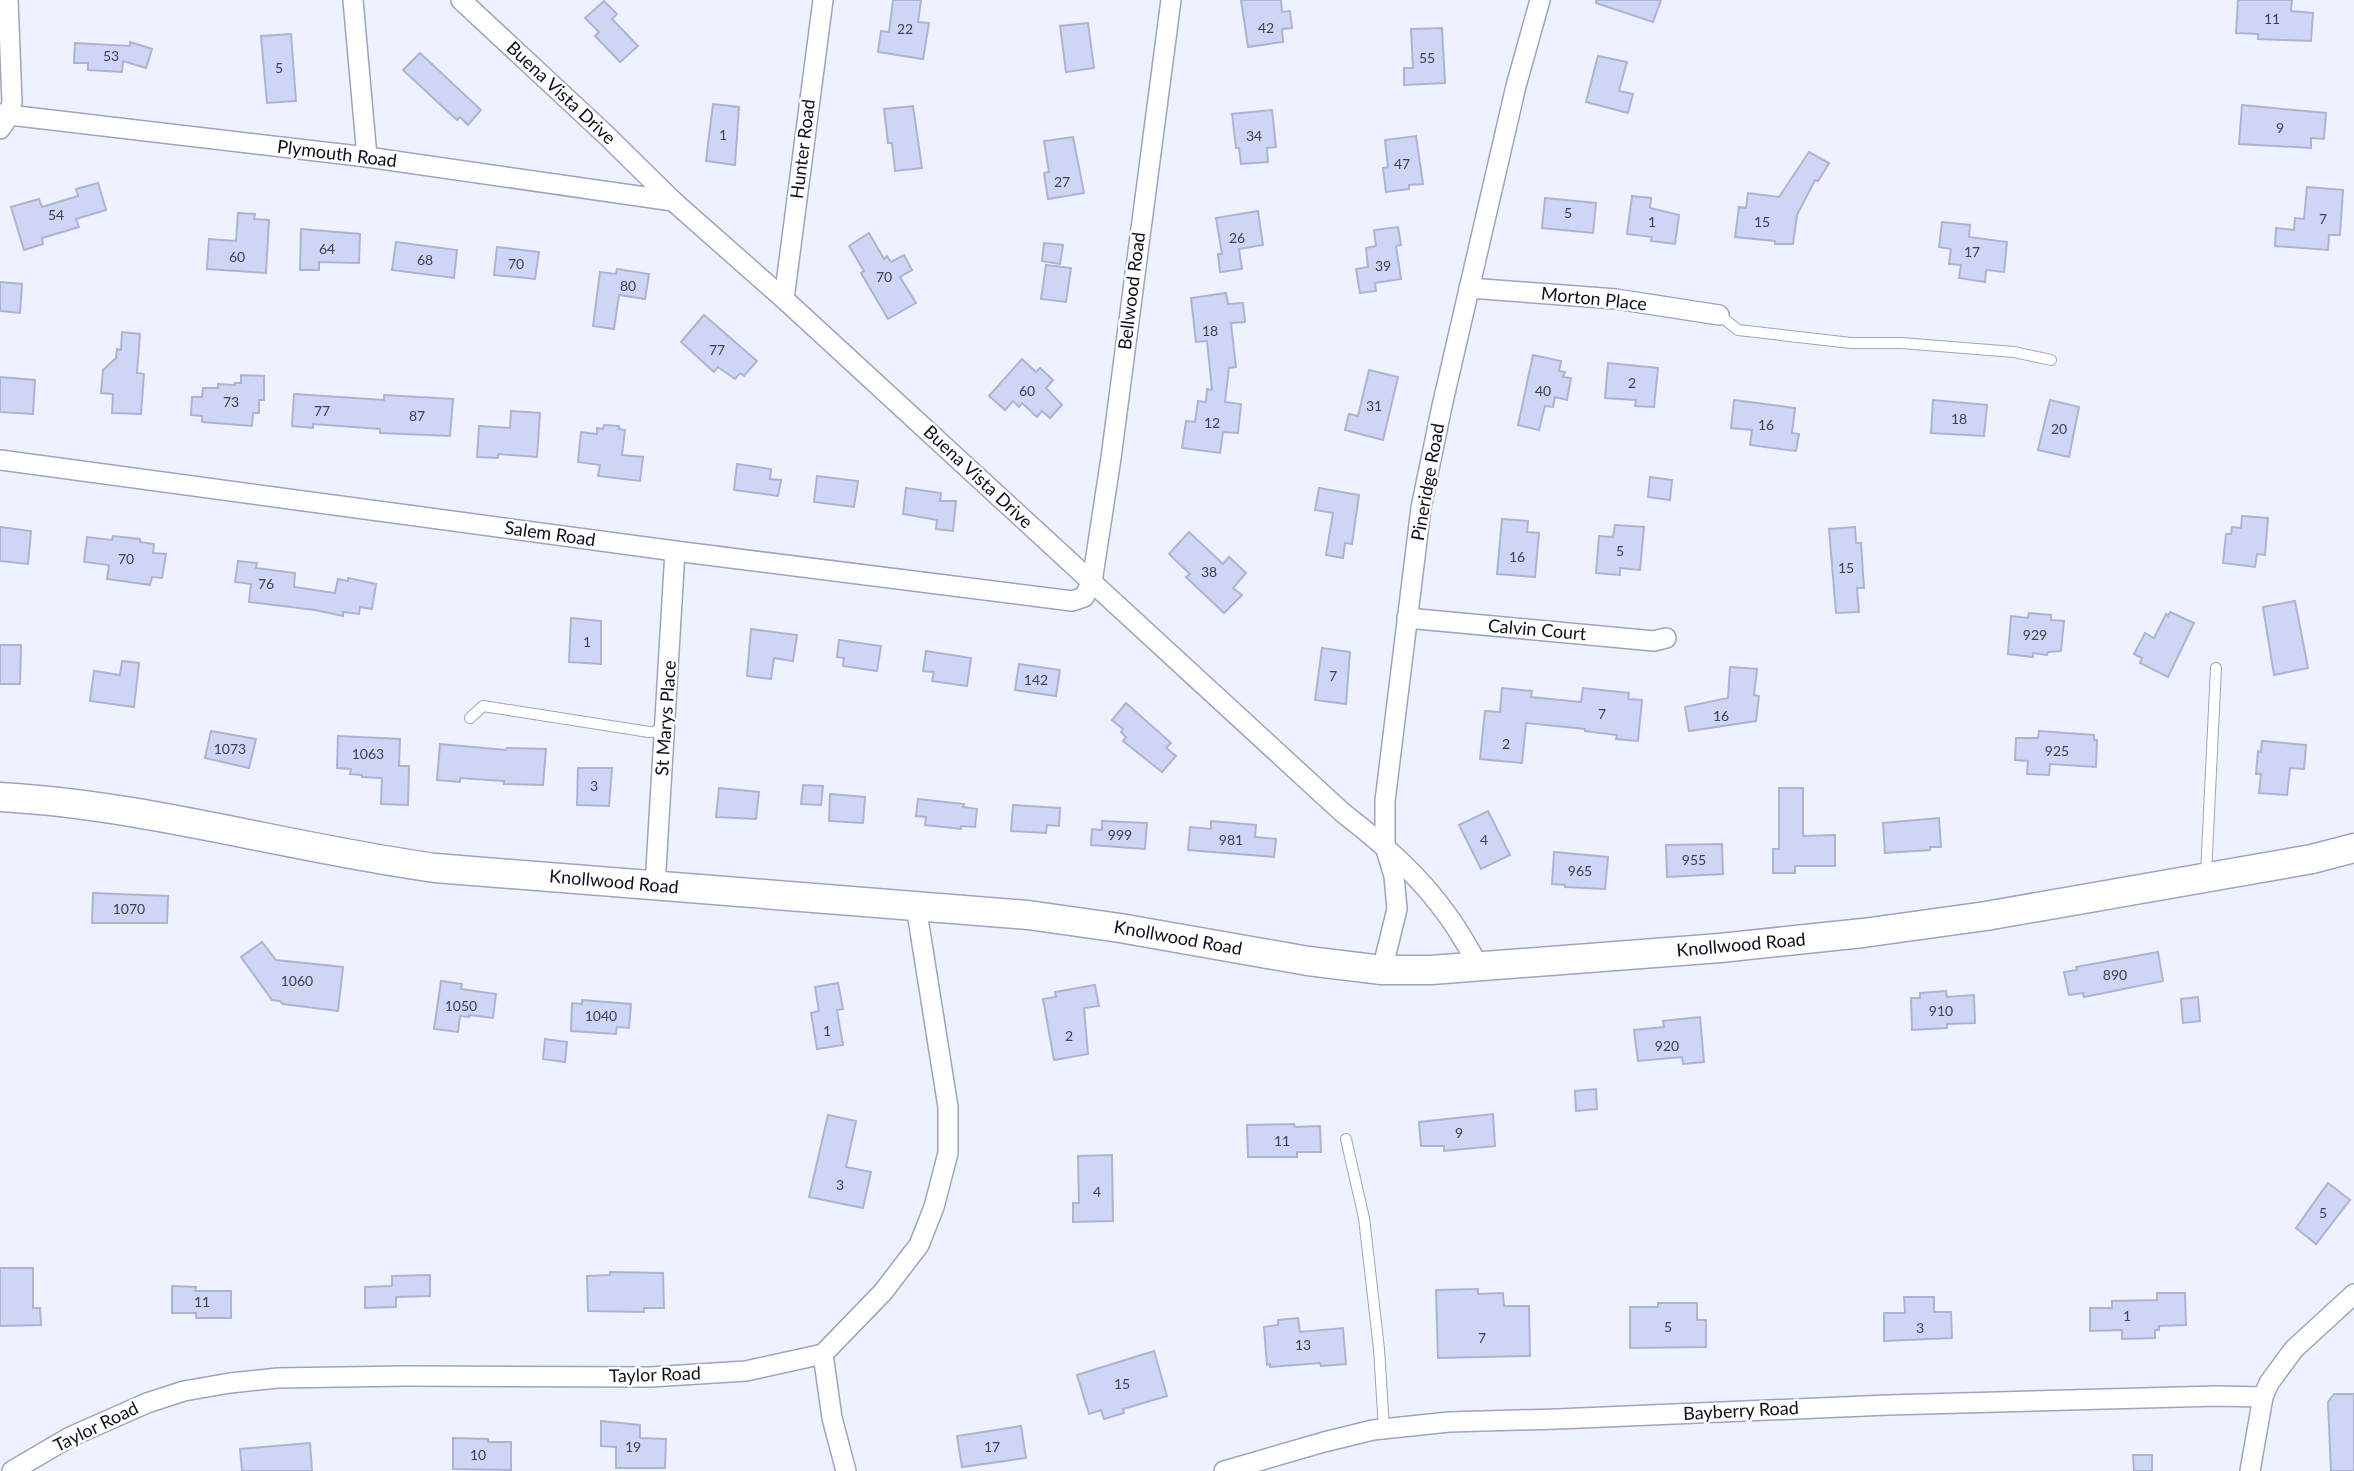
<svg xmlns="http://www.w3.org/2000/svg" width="2354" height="1471" font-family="Lato,sans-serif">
<rect width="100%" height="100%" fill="#eef1fe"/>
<g fill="#cfd6f5" stroke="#adb4d2" stroke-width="2">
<path d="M893,0H921L918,22L929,23L923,59L878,52L881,31L889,32Z"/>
<path d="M1241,0H1281L1282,12L1290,11L1292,28L1282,29L1283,42L1248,47Z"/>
<path d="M1596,0H1661L1653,22L1596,3Z"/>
<path d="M2238,0H2292L2291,11L2313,13L2311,41L2258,39V34L2236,33Z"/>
<path d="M604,1L617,14L612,19L638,46L620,62L595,36L599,32L585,18Z"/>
<path d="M1088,23L1094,68L1066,72L1060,26Z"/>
<path d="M1442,28L1445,83L1404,85V68H1413L1411,29Z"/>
<path d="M291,34L296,101L267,103L261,36Z"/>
<path d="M130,42L152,49L146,68L123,61L122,72L88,70V63H74L75,43L130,46Z"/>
<path d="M420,53L481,110L468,125L460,117L457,120L403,70Z"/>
<path d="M1598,56L1627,62L1619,91L1633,94L1628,113L1586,102Z"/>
<path d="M713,104L739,107L735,165L706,161Z"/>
<path d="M2242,105L2326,113L2324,139L2311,138V148L2239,144Z"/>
<path d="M913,106L922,168L895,171L892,143H888L884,109Z"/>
<path d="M1272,110L1276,147L1267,148L1268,162L1241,164L1239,148H1236L1232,114Z"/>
<path d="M1416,136L1423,184L1409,185V189L1386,192L1383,168L1388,167L1385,140Z"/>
<path d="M1073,137L1084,193L1048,199L1044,173L1049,172L1044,141Z"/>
<path d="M1809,152L1829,163L1818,181L1815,180L1797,215L1793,244H1775V241L1735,237L1739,207L1746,208L1748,193L1779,197Z"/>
<path d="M98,183L106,210L76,219L79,227L42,238L43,244L24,250L11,207L39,199L42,207L78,196L76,189Z"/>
<path d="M2307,187L2343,190L2340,235H2329L2328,250L2275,246L2276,228L2294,230L2295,218L2304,219Z"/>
<path d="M1632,196L1651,198L1650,208L1679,215L1675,244L1651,241L1652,237L1627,234Z"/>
<path d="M1545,198L1596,203L1593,233L1542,228Z"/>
<path d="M1258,211L1263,245L1239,249L1242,269L1220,272L1218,254H1222L1216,218Z"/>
<path d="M238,213L255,214L254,219L269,220L266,273L207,269L209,239L236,241Z"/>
<path d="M1942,222L1970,225L1969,237L2007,242L2004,272L1986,270L1985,282L1959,278L1961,265L1949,264L1951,249L1939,247Z"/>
<path d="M1398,227L1401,245L1396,246L1401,279L1375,283L1376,291L1360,293L1356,269L1368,267L1366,248L1376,246L1374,230Z"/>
<path d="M301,229L360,234L359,263L319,262V270H300Z"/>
<path d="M869,233L884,259L887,256L891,262L904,255L912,270L900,277L916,303L888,319L861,273L864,271L849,246Z"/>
<path d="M396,242L457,250L454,278L392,270Z"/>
<path d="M1044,243L1063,245L1060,264L1042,261Z"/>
<path d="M497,247L539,252L535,279L494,275Z"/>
<path d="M1046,265L1071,268L1066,302L1041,299Z"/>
<path d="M617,269L649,274L645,299L619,295L614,329L593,326L600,272L616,274Z"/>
<path d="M0,282L22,284L20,313L0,311Z"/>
<path d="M1226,293L1228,304L1243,303L1245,322L1231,323L1236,367L1229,368L1225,402L1241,404L1238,433L1223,432L1220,453L1182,448L1186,421L1195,422L1198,401L1206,402L1207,389L1212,390L1207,341L1196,342L1191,298Z"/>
<path d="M704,315L757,361L744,376L740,373L735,379L718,367L714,372L681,342Z"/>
<path d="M122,332L140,334L137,373L144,374L141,414L112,413L113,394L101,393L103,370L116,358L117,349L121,350Z"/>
<path d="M1533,355L1561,361L1559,371L1565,372L1563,377L1571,378L1567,400L1555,397L1553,407L1545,406L1539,430L1518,425Z"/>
<path d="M1022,359L1036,372L1040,368L1053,380L1046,388L1062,405L1050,418L1042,411L1037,417L1022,403L1019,407L1013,401L1005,410L989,396Z"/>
<path d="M1608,363L1658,368L1654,407L1635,406L1636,400L1605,398Z"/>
<path d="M1369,370L1398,377L1383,440L1345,430L1349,414L1358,416Z"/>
<path d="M241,375L264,376V400H259V413H253L252,426L202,422V416L191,415L192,397H202L203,388H218V384L235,385V383H241Z"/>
<path d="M0,377L35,380L33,414L0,412Z"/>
<path d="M294,394L384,400V395L453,399L450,436L380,433V429L313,424V428L292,426Z"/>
<path d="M1734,400L1795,408L1792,433L1799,434L1796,451L1750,445L1752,430L1731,428Z"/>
<path d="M1933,400L1987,405L1984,436L1931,433Z"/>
<path d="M2050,400L2079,407L2069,457L2038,450Z"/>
<path d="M511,411L540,413L537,457L498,454V458L477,457L479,426L510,428Z"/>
<path d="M604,425L619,426V429L625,430L622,455L643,457L640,481L598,476L600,465L578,462L581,432L597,434V428L603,429Z"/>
<path d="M737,464L771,469L770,479L781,480L778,496L734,490Z"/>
<path d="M817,476L858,481L854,507L814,502Z"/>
<path d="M1650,477L1672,480L1670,500L1648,497Z"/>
<path d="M906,488L941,493L940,501H956L953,531L936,529L937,520L903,514Z"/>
<path d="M1319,488L1359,495L1352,544L1345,543L1343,558L1326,555L1333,513L1315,510Z"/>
<path d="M2242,516L2268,518L2265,555L2257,554L2255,567L2223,563L2226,534H2231L2232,527L2241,528Z"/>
<path d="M1502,519L1528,521L1527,532L1539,533L1535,577L1497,574Z"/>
<path d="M1615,525L1644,527L1640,570L1620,568V575L1596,573L1599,536L1613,537Z"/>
<path d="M0,527L31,531L28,564L0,561Z"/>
<path d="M1855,527L1856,543H1861L1864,588H1857L1859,612L1836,613L1829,529Z"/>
<path d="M1189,532L1223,564L1229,557L1246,573L1233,588L1242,595L1224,613L1186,577L1190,574L1169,554Z"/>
<path d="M113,536L140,539V542L154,544L153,553L166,554L162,578L152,577L150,585L107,579L109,565L84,562L87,537L112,540Z"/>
<path d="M238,561L257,563L256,568L295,573L294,587L335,593L338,579L348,581V578L376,584L372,609L360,607L359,614L343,612V616L315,610L249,602L251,584L235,582Z"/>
<path d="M2295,601L2308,668L2274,675L2263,607Z"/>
<path d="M2170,612L2194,623L2168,677L2140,663L2142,658L2134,654L2145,633L2154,638L2166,614L2168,616Z"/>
<path d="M2029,613L2051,615V620L2064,621L2061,651L2048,652L2047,655L2033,653V657L2008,654L2011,616L2028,618Z"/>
<path d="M571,618L601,621V664L569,662Z"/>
<path d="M751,629L797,635L793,661L774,658L771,679L747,676Z"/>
<path d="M839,640L881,646L877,671L843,666L844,658L837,657Z"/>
<path d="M0,645H21L20,684H0Z"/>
<path d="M1322,648L1350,652L1346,704L1315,700Z"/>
<path d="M926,651L971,658L967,686L932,681L934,672L923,671Z"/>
<path d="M122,661L139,663L134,707L90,701L94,671L120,675Z"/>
<path d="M1019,664L1060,670L1056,696L1015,690Z"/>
<path d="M1730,667L1757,669L1754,695L1759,696L1756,721L1689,731L1685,707L1728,698Z"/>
<path d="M1502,688L1532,691L1531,697L1581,702L1583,688L1629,693L1628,699L1642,700L1638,741L1616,739L1617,735L1585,731V729L1526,723L1522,763L1480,759L1485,711L1500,712Z"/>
<path d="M1126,703L1171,743L1166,748L1176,756L1162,772L1123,741L1126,737L1121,732L1123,729L1112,720Z"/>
<path d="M211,731L256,739L249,768L205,758Z"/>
<path d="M2039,731L2094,735V740H2097L2096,767L2050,764L2049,775L2027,774L2028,761L2015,760L2016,738H2038Z"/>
<path d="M338,736L400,739L399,766H409L408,805L381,804L382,778L362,777V775L350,774L351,769L337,768Z"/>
<path d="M2262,741L2306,745L2304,769L2290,768L2287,795L2259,793L2261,774H2256L2258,751L2261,752Z"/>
<path d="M440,744L506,750L507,748L546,749L543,785L504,784V781L460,778V782L437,780Z"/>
<path d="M578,768H612L609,806L577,805Z"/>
<path d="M803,785L823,786L821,805L801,804Z"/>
<path d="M719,788L759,792L756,819L716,817Z"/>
<path d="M1779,788H1803V836L1835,835V866H1795V873H1773V849H1779Z"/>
<path d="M830,794L865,797L863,823L829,821Z"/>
<path d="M918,799L964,804L963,807L977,809L975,827L961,826V829L925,825L926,817L916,816Z"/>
<path d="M1013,805L1060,808L1059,826L1047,825L1046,833L1011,831Z"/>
<path d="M1488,811L1510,855L1481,869L1459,825Z"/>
<path d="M1939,818L1941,847H1930V850L1885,853L1883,823Z"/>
<path d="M1102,821L1147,823L1145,849L1091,845L1092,829L1102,830Z"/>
<path d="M1211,821L1256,825L1255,837L1276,839L1274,857L1188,850L1190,827L1211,829Z"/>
<path d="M1722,844L1723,874L1667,877L1666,845Z"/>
<path d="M1554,852L1608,857L1605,889L1565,887V885L1552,884Z"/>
<path d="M93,893L168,896L167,923H92Z"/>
<path d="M262,942L276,960L343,967L338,1011L283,1004L280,1001L272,1000L241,957Z"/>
<path d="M2158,952L2163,981L2084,997L2083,993L2069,995L2064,972L2077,970L2076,967Z"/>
<path d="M441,981L462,984L461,989L496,994L493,1018L469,1015V1017L460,1016L458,1032L434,1029Z"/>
<path d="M838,983L843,1009L837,1010L843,1045L817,1049L811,1013L819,1011L815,987Z"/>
<path d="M1095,985L1099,1006L1084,1008L1088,1054L1054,1060L1043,999L1056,997L1055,992Z"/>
<path d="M1946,991L1947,997L1974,995L1975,1023L1947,1024V1028L1912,1030L1911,998H1920V993Z"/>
<path d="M2198,997L2200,1021L2183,1023L2181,999Z"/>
<path d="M582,1000L631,1004L629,1028L617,1027L616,1034L571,1031L572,1003L582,1004Z"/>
<path d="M1700,1017L1704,1062L1683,1064L1682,1057L1638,1061L1634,1030L1664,1027L1663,1021Z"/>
<path d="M545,1039L567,1042L565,1062L543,1059Z"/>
<path d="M1596,1089L1597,1109L1576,1111L1575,1091Z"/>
<path d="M1493,1114L1495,1146L1444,1151V1146H1421L1419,1122Z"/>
<path d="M828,1115L856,1121L846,1167L871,1172L863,1208L809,1197Z"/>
<path d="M1294,1124L1295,1127L1320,1126L1321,1152H1297V1157H1248L1247,1125Z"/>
<path d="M1112,1155L1113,1221L1073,1222V1203H1079L1078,1156Z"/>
<path d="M2328,1183L2350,1200L2316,1244L2296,1228Z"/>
<path d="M0,1268H33V1308H40L41,1325L0,1326Z"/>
<path d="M610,1272L663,1273L664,1308H644V1312L588,1311L587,1276L610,1275Z"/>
<path d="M430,1275V1296L396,1297V1307L365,1308V1287L392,1286V1276Z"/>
<path d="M172,1286L196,1287L195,1291H231V1318H196V1313H172Z"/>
<path d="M1478,1289V1294L1503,1293L1504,1306H1529L1530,1356L1438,1358L1436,1290Z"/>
<path d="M2157,1293H2185L2186,1325L2159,1326V1330H2155V1338L2122,1339V1330L2090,1331V1308H2112V1301L2157,1300Z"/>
<path d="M1904,1297H1934V1312H1951L1952,1338L1884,1341V1313H1905Z"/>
<path d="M1658,1303H1697V1320H1706V1347L1630,1348V1307H1658Z"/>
<path d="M1298,1318L1300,1332L1343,1328L1346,1364L1321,1366L1320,1363L1270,1367V1364L1267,1365L1264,1327L1278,1325V1320Z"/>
<path d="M1154,1351L1167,1396L1123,1409L1124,1413L1104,1419L1101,1410L1089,1414L1077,1375Z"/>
<path d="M2334,1394H2354V1471H2331L2328,1402Z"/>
<path d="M601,1421L640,1425V1438L666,1439L665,1468H616V1447L601,1446Z"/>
<path d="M1021,1426L1026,1458L962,1467L957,1436Z"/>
<path d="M453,1438L488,1439V1442H511V1470L453,1469Z"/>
<path d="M310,1443L312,1471H242L240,1449Z"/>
<path d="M2133,1455H2152V1471H2134Z"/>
</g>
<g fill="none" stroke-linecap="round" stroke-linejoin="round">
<defs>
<g id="service">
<path d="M1719,315L1738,330L1851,343H1901L2014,352L2051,360"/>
<path d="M470,718L483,706L649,732L665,731"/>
<path d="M2206,874L2216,668"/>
<path d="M1346,1139L1364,1218L1379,1349L1384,1429"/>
</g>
<g id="minor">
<path d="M353,0L367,157"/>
<path d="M461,0L606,135L673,201L784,299L1343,813C1382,843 1420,876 1448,916C1460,932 1469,950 1480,967"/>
<path d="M0,114L367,157L673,201"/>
<path d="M0,129L9,116L12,102L8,0"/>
<path d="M1469,288L1616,299L1719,315"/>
<path d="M784,299L823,0"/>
<path d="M0,460L675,551L1072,601L1084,597L1092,582L1111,458L1171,0"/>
<path d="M1407,618L1654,641L1666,638"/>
<path d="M655,886L675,551"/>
<path d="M1382,970L1397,909L1394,876L1385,846V801L1421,508L1442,406L1516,86L1540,0"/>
<path d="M823,1354L832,1418L846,1471"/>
<path d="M12,1471L70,1437L147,1403L184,1391L230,1383L278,1378L406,1376L650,1377L746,1371L823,1354L883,1292L919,1245L934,1207L948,1153V1107L916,906"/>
<path d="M1224,1471L1324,1442L1373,1430L1449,1422L1557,1419L1888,1405L2217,1396L2263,1397"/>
<path d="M2250,1471L2263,1397L2269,1383L2294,1349L2354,1294"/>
</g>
<path id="secondary" d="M0,797C147,805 289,848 435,868L1028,915L1120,928L1308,961L1382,970H1431L1720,948L1863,933L1986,916L2312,859L2354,848"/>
</defs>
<use href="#service" stroke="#9da4c2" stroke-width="12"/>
<use href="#minor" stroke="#9da4c2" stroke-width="22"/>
<use href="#secondary" stroke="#9da4c2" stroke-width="31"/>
<use href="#service" stroke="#fff" stroke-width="10"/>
<use href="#minor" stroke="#fff" stroke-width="19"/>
<use href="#secondary" stroke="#fff" stroke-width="28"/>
</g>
<g text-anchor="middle" stroke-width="5" stroke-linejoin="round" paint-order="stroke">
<g font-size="14" fill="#3e4151">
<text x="2272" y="24">11</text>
<text x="1266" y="33">42</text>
<text x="905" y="34">22</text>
<text x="111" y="61">53</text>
<text x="1427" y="63">55</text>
<text x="279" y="73">5</text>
<text x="2280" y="133">9</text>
<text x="723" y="140">1</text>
<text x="1254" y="141">34</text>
<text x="1402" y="169">47</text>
<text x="1062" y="187">27</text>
<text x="1568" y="218">5</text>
<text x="56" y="220">54</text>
<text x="2323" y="224">7</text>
<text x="1652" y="227">1</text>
<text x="1762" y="227">15</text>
<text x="1237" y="243">26</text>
<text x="327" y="254">64</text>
<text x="1972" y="257">17</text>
<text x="237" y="262">60</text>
<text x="425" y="265">68</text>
<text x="516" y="269">70</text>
<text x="1383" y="271">39</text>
<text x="884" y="282">70</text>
<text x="628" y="291">80</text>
<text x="1210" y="336">18</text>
<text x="717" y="355">77</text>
<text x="1632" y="388">2</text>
<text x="1027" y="396">60</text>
<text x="1543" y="396">40</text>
<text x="231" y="407">73</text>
<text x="1374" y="411">31</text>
<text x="322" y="416">77</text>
<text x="417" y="421">87</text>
<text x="1959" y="424">18</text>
<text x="1212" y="428">12</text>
<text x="1766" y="430">16</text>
<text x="2059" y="434">20</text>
<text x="1620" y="556">5</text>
<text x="1517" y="562">16</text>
<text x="126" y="564">70</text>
<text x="1846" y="573">15</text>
<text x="1209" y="577">38</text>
<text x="266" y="589">76</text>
<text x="2035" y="640">929</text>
<text x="587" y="647">1</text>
<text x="1333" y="681">7</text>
<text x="1036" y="685">142</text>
<text x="1602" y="719">7</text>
<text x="1721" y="721">16</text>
<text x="1506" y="749">2</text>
<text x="230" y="754">1073</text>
<text x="2057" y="756">925</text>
<text x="368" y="759">1063</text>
<text x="594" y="791">3</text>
<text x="1120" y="840">999</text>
<text x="1231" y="845">981</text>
<text x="1484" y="845">4</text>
<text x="1694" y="865">955</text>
<text x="1580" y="876">965</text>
<text x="129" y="914">1070</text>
<text x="2115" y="980">890</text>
<text x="297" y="986">1060</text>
<text x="461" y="1011">1050</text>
<text x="1941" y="1016">910</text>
<text x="601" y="1021">1040</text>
<text x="827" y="1036">1</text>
<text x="1069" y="1041">2</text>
<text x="1667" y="1051">920</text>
<text x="1459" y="1138">9</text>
<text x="1282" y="1146">11</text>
<text x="840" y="1190">3</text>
<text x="1097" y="1197">4</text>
<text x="2323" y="1218">5</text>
<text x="202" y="1307">11</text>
<text x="2127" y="1321">1</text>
<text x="1668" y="1332">5</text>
<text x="1920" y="1333">3</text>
<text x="1482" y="1343">7</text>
<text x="1303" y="1350">13</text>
<text x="1122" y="1389">15</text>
<text x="633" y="1452">19</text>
<text x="992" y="1452">17</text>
<text x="478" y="1460">10</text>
</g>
<g font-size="18" fill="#0d0f1a" stroke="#fff">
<text transform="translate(561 93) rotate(43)" y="6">Buena Vista Drive</text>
<text transform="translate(803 149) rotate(-83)" y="6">Hunter Road</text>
<text transform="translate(337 154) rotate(7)" y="6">Plymouth Road</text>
<text transform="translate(1132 291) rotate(-83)" y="6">Bellwood Road</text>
<text transform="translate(1594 299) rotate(6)" y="6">Morton Place</text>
<text transform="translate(978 477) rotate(43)" y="6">Buena Vista Drive</text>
<text transform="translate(1428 482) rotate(-80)" y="6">Pineridge Road</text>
<text transform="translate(550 534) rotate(8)" y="6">Salem Road</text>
<text transform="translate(1537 630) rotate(5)" y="6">Calvin Court</text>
<text transform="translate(666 718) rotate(-86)" y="6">St Marys Place</text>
<text transform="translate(614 882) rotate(5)" y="6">Knollwood Road</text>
<text transform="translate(1178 938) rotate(10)" y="6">Knollwood Road</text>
<text transform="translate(1741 945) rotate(-5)" y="6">Knollwood Road</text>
<text transform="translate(655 1375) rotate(-2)" y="6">Taylor Road</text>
<text transform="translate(1741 1411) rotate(-3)" y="6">Bayberry Road</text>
<text transform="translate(96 1427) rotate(-26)" y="6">Taylor Road</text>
</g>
</g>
</svg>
